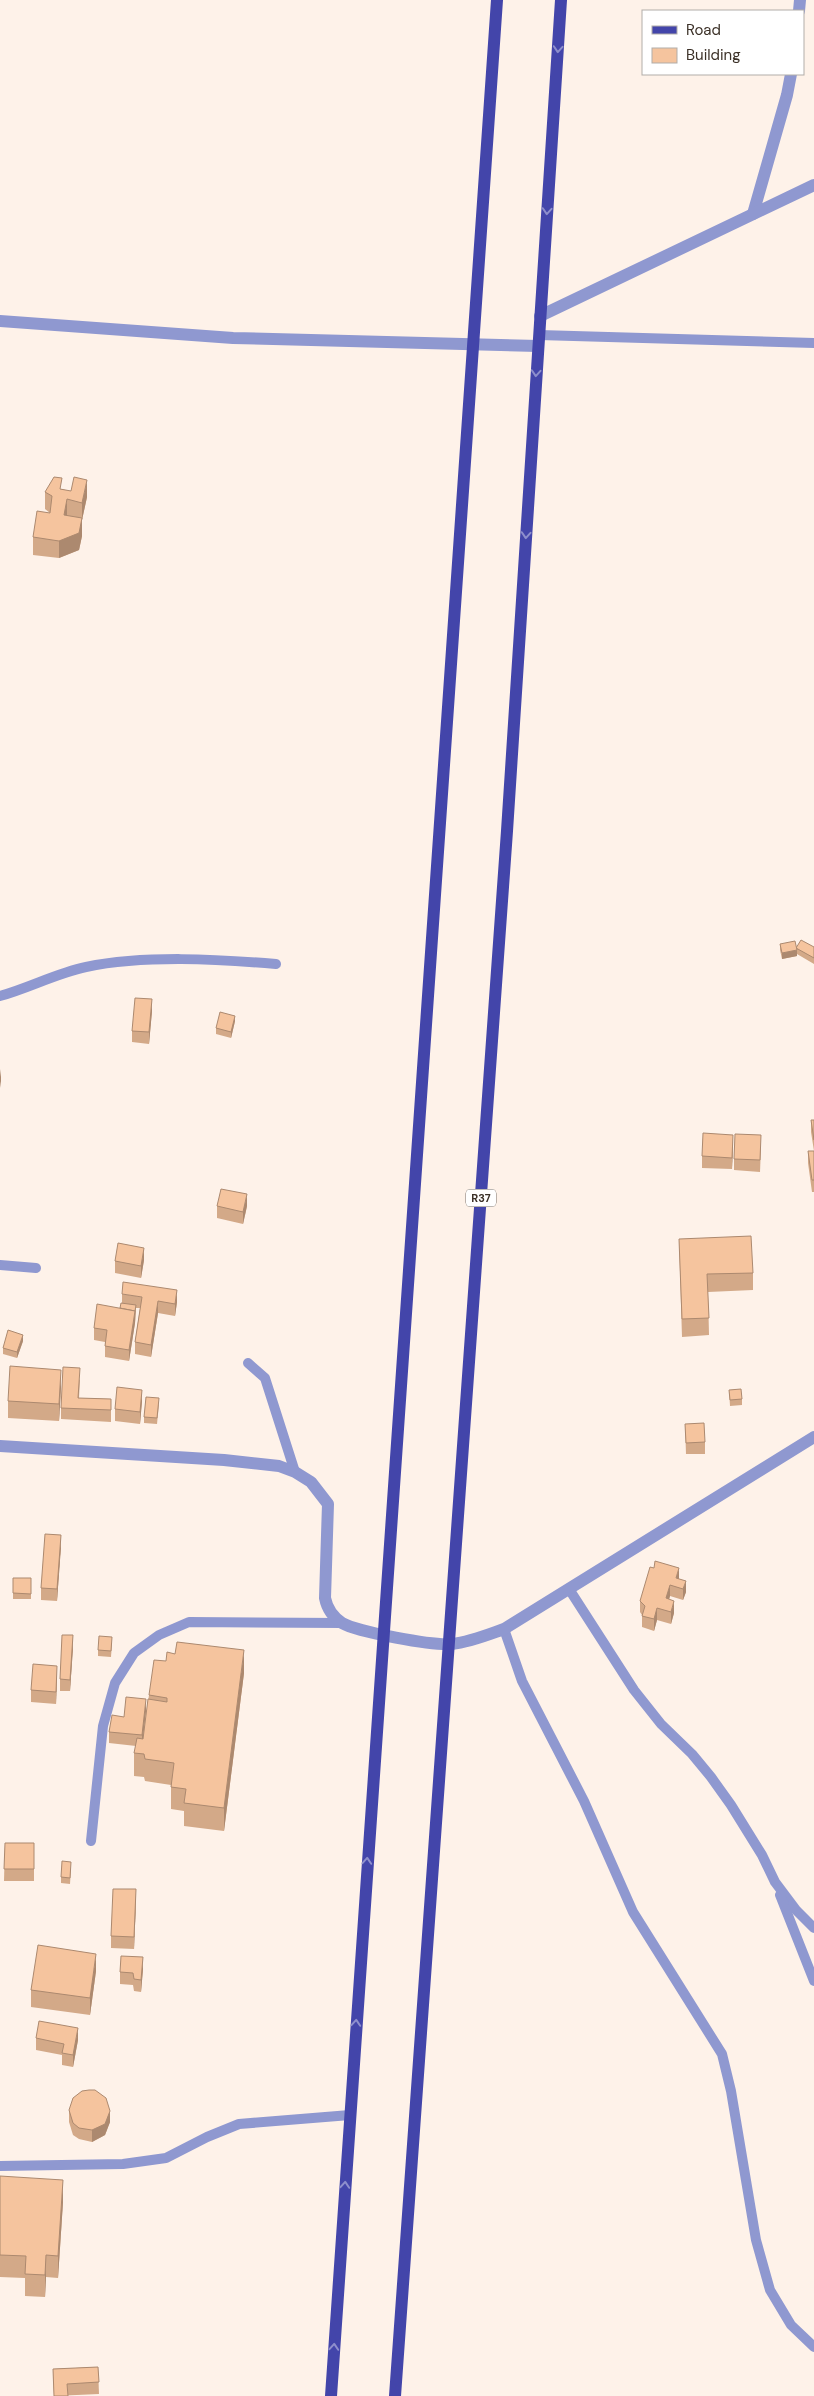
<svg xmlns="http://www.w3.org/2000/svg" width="814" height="2396" font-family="'DM Sans',sans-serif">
<rect width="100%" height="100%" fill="#fef2e9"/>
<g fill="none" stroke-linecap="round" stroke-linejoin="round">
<g stroke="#8f98d0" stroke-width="10">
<path d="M539,335L814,343"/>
<path d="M0,996C29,988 57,973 86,967C145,955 217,959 276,964"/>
<path d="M0,1265L36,1268"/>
<path d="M248,1363L265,1378L295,1472"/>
<path d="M569,1589L634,1690L661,1724L692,1754L711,1777L731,1805L762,1855L775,1882L796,1910L814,1928"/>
<path d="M504,1629L522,1681L584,1801L633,1912L722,2054L731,2091L756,2240L770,2290L791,2325L814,2347"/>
<path d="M91,1841L103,1726L115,1683L134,1653L159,1635L189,1622L342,1623"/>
<path d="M780,1895L814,1981"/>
<path d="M0,2166L123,2164L166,2158L207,2137L239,2124L350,2115"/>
</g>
<g stroke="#8f98d0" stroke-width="12">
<path d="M799,11L800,0"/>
<path d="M753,214L787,95L791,74"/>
<path d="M540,316L814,185"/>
<path d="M0,321L233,338L538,346"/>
<path d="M0,1446L224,1460L279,1466L295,1472L311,1482L328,1504L325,1598C327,1608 333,1617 342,1623C358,1632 433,1646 452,1644C470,1642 487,1635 504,1629L814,1437"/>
</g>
<g stroke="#4345aa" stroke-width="12">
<path d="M331,2396L497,0"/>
<path d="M395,2396L507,831L561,0"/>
</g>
</g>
<g fill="#d3a988">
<path d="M62,489L87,497L82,520V536L79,550L59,558L33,555V537L50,513L45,509V492Z"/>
<path d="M780,944L796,948L814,947V964L797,954V956L782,959L780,950Z"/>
<path d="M152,1011L149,1044L132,1042V1031Z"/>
<path d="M235,1021L231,1038L216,1034V1028Z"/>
<path d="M811,1120H814V1192H812L808,1163V1151H814L811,1132Z"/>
<path d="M733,1146L732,1169L702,1168V1156Z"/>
<path d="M761,1147L760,1172L734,1170V1159Z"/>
<path d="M217,1206H247L243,1224L217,1218Z"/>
<path d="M679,1239L753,1273V1290L708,1292L709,1335L682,1337Z"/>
<path d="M144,1260L141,1278L115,1273V1261Z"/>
<path d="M122,1294L177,1302L175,1316L158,1313L151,1357L135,1354V1342L140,1308H136L135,1323L129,1361L105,1357V1342L94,1340V1328L120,1308L122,1303Z"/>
<path d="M23,1341L17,1358L3,1354V1348Z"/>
<path d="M80,1379L79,1398L111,1399V1422L61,1419V1408Z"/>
<path d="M61,1387L59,1421L8,1418V1401Z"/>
<path d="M729,1390L742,1399V1405L730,1406Z"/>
<path d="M142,1401L140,1424L115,1421V1409Z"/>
<path d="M159,1404L157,1424L144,1423V1417Z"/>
<path d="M685,1424L705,1442V1454H686Z"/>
<path d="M61,1546L57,1601L41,1600V1588Z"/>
<rect x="13" y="1578" width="18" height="21"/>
<path d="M679,1579L686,1592L683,1600L670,1596L669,1599L674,1613L671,1624L657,1620L654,1631L642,1627V1615L640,1612V1601Z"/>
<path d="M112,1643L111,1657L98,1656V1650Z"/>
<path d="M73,1647L70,1691H60V1679Z"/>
<path d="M244,1673L224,1831L184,1826V1811L171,1809V1785L145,1781L144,1777L134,1776V1753L136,1746L109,1743V1732L124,1717L146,1711L143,1739L149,1695Z"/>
<path d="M57,1678L56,1704L31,1702V1690Z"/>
<path d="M5,1843H34V1881H4Z"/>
<path d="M71,1868L70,1884L61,1883V1877Z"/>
<path d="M136,1901L134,1949L111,1948V1936Z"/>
<path d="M143,1969L141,1992L134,1991L133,1985L120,1984V1972Z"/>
<path d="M96,1971L90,2015L31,2007V1990Z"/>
<path d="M36,2038L78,2040L73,2067L62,2065V2055L36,2050Z"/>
<path d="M69,2110L110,2122L105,2135L92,2142L79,2139L73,2135L69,2122Z"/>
<path d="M0,2176L63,2202L58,2278L46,2277L45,2297L25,2296V2278L0,2277Z"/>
<path d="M98,2367L99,2394L54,2396L53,2369Z"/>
</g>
<g fill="#ac896f">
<path d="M87,480V497L82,520V536L79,550L59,558V541L82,519V503Z"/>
<path d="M67,499V516L64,515Z"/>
<path d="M797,950V956L782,959V953Z"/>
<path d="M152,999V1011L149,1044V1032Z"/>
<path d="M235,1016V1021L231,1038V1032Z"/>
<path d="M1,1069V1081L0,1088V1077Z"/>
<path d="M733,1135V1146L732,1169V1158Z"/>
<path d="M247,1194V1206L243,1224V1212Z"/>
<path d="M144,1248V1260L141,1278V1266Z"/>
<path d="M177,1290V1302L175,1316V1304Z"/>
<path d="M158,1301V1313L151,1357V1345Z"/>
<path d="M136,1305L135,1323L129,1361V1350Z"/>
<path d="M23,1335V1341L17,1358V1352Z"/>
<path d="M61,1370V1387L59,1421V1404Z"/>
<path d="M142,1390V1401L140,1424V1412Z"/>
<path d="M61,1535V1546L57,1601V1589Z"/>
<path d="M679,1568V1580L676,1578Z"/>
<path d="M686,1581V1592L683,1600V1589Z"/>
<path d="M670,1585V1596L666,1610V1598Z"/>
<path d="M674,1601V1613L671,1624V1612Z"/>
<path d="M657,1608V1620L654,1631V1619Z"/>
<path d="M73,1635V1647L70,1691V1680Z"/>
<path d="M244,1650V1673L224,1831V1808Z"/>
<path d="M57,1666V1678L56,1704V1692Z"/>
<path d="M146,1699V1711L142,1747V1735Z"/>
<path d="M136,1889V1901L134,1949V1937Z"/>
<path d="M96,1954V1971L90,2015V1998Z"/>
<path d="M143,1957V1969L141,1992V1980Z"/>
<path d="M78,2028V2040L73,2067V2055Z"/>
<path d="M110,2111V2122L105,2135L92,2142V2130Z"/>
<path d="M63,2180V2202L58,2278V2256Z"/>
<path d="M46,2255V2277L45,2297V2275Z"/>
</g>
<g fill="#f5c49e" stroke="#ac896f">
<path d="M54,477L62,478L60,489L71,491L74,477L87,480L82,503L67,499L64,515L82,518L79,533L59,541L33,537L37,511L50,513L52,496L45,492Z"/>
<path d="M801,940L814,947V958L796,948Z"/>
<path d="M795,941L797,950L782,953L780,944Z"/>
<path d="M135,998L152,999L149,1032L132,1031Z"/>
<path d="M220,1012L235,1016L231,1032L216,1028Z"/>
<path d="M811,1120H814V1140Z"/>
<path d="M703,1133L733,1135L732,1158L702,1156Z"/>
<path d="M735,1134L761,1135L760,1160L734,1159Z"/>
<path d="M808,1151H814V1180H812Z"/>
<path d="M221,1189L247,1194L243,1212L217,1206Z"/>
<path d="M751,1236L753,1273L707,1274L709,1318L682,1319L679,1239Z"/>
<path d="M118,1243L144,1248L141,1266L115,1261Z"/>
<path d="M123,1282L177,1290L175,1304L158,1301L151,1345L135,1342L142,1297L122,1294Z"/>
<path d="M121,1303L136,1305L135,1311L120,1308Z"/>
<path d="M97,1304L135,1311L129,1350L105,1346L107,1330L94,1328Z"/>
<path d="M8,1330L23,1335L17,1352L3,1348Z"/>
<path d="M10,1366L61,1370L59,1404L8,1401Z"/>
<path d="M63,1367L80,1368L78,1398L111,1399V1410L61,1408Z"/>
<path d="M117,1387L142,1390L140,1412L115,1409Z"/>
<path d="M741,1389L742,1399L730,1400L729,1390Z"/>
<path d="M146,1397L159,1398L157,1418L144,1417Z"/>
<path d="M704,1423L705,1442L686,1443L685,1424Z"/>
<path d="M45,1534L61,1535L57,1589L41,1588Z"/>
<path d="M655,1561L679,1568L676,1578L686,1581L683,1589L670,1585L666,1598L674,1601L671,1612L657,1608L654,1619L642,1616L645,1606L640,1601L650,1567L654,1568Z"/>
<path d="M13,1578H31V1594L13,1593Z"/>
<path d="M62,1635H73L70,1680L60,1679Z"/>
<path d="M99,1636L112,1637L111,1651L98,1650Z"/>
<path d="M177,1642L244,1650L224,1808L184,1803L186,1789L171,1787L174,1763L145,1759L144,1754L134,1753L137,1738L143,1739L148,1699L167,1702V1698L149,1695L154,1660L166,1661L167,1652L175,1654Z"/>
<path d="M33,1664L57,1666L56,1692L31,1690Z"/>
<path d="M126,1697L146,1699L142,1735L109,1732L112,1715L124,1717Z"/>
<path d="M5,1843H34V1869H4Z"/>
<path d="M62,1861L71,1862L70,1878L61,1877Z"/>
<path d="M113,1889H136L134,1937L111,1936Z"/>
<path d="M38,1945L96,1954L90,1998L31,1990Z"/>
<path d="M121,1956L143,1957L141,1980L134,1979L133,1973L120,1972Z"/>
<path d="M39,2021L78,2028L73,2055L62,2053L64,2044L36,2038Z"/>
<path d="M89,2090H95L106,2098L110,2111L105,2124L92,2130L79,2128L73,2123L69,2110L73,2098L82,2091Z"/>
<path d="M0,2176L63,2180L58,2256L46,2255L45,2275L25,2274L26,2256L0,2255Z"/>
<path d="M98,2367L99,2382L67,2384L68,2396H54L53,2369Z"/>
</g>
<defs><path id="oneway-chevron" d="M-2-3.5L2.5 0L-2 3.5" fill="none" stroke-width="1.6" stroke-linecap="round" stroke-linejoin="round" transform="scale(1.25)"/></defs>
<g stroke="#8e8fcc">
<use href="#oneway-chevron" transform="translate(558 49) rotate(94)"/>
<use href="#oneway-chevron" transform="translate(547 211) rotate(94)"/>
<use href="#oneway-chevron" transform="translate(536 373) rotate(94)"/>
<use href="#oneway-chevron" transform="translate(526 535) rotate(94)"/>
<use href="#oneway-chevron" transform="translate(367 1861) rotate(-86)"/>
<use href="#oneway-chevron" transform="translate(356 2023) rotate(-86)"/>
<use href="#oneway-chevron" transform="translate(345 2185) rotate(-86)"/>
<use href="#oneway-chevron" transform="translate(334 2347) rotate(-86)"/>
</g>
<g text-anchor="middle" stroke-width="5" stroke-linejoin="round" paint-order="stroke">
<rect fill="#fff" stroke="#766f68" stroke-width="1" x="466" y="1189.5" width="30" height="17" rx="4"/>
<g font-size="11" font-weight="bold" fill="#3c3128">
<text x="481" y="1202">R37</text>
</g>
</g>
<rect x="642" y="10" width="162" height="65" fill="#ffffff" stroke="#b1ada9"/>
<rect x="652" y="26" width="25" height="8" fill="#4345aa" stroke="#b1ada9"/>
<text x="686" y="35" font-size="15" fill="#3c3128">Road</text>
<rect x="652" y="48" width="25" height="15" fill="#f5c49e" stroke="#b1ada9"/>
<text x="686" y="60" font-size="15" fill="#3c3128">Building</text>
</svg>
